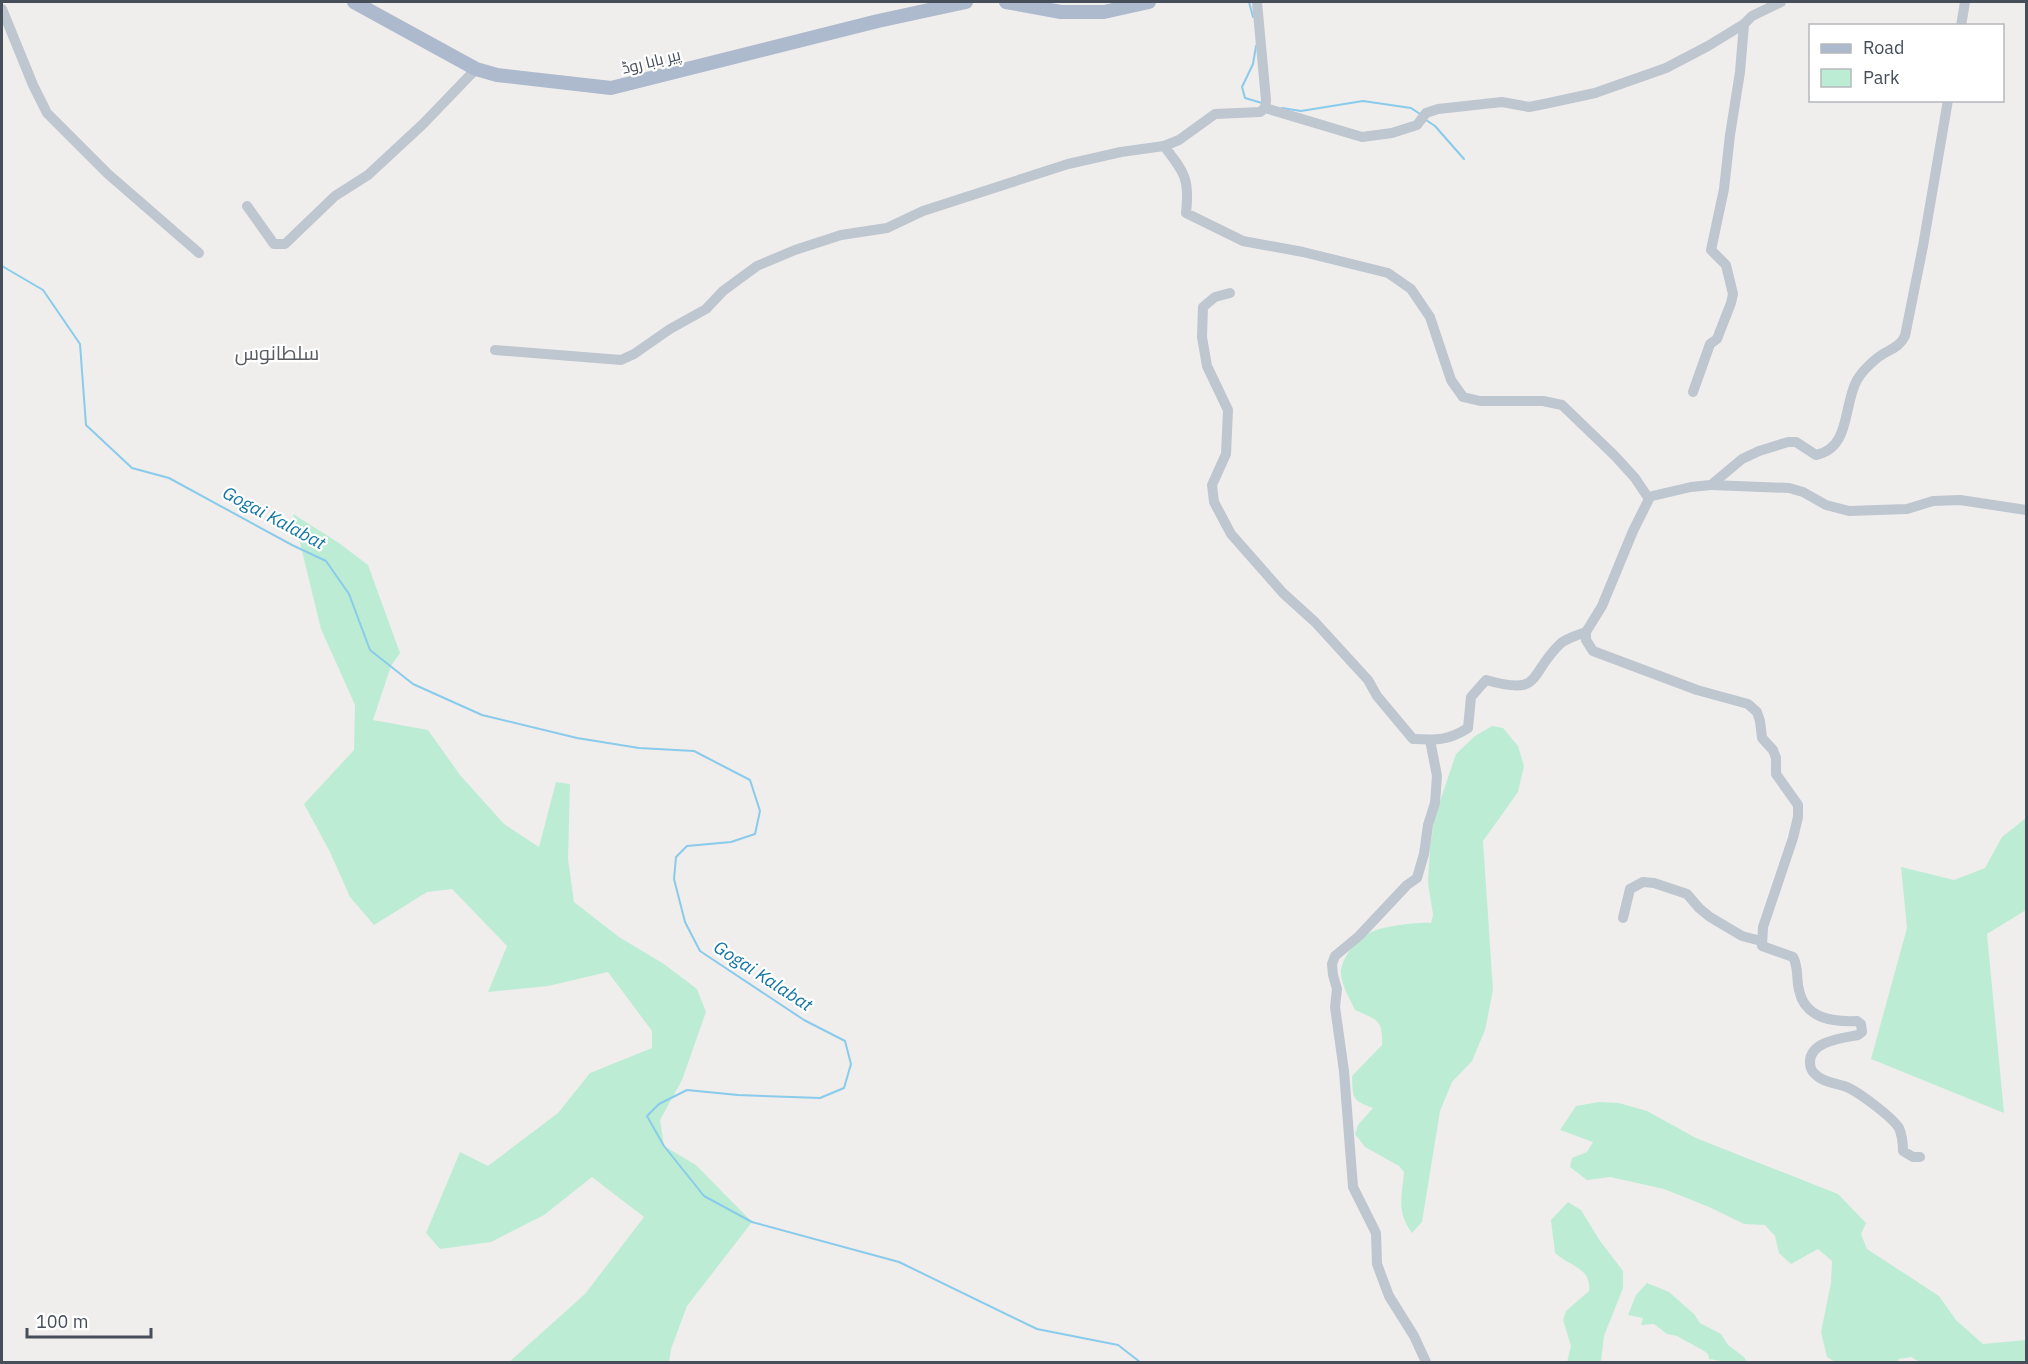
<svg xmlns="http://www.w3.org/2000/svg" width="2028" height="1364" font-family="'IBM Plex Sans',Cairo,sans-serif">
<rect width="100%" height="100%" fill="#f0eded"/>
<g fill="#bcedd4">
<path d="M293,514L339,543L368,565L400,653L391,666L373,720L428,730L460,775L504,824L539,847L556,782L570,784L568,859L574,902L619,937L664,964L697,989L706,1012L682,1080L660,1120L664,1146L696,1165L752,1222L687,1306L671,1349L669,1362H509L585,1294L644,1217L592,1177L544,1215L491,1242L440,1249L426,1233L460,1152L488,1166L558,1113L590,1073L652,1048V1031L608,972L548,986L488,992L507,946L452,889L427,892L374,925L350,897L330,852L304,804L354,750L355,705L321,629Z"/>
<path d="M1492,726L1503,728L1518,746L1524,766L1518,792L1483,841L1493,990L1485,1030L1472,1061L1452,1082L1440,1111L1422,1222L1412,1233C1396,1211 1402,1197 1404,1172L1399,1166L1365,1147L1355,1134L1358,1125L1373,1108C1351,1100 1353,1098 1352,1076L1382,1045C1383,1019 1377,1020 1355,1010C1350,999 1342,986 1341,975C1340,959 1355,942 1368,934C1380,926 1417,922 1431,923L1433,915L1428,883L1430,847L1435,816L1456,754L1475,736Z"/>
<path d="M2026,818V910L1987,934L2004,1113L1871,1059L1907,928L1901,867L1954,880L1985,868L2002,837Z"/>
<path d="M1599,1102L1619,1103L1647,1111L1696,1138L1838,1194L1866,1223L1861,1234L1867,1249L1939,1296L1956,1320L1983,1344L2026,1340V1362H1920L1911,1357L1899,1359L1897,1362H1835L1827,1357L1821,1332L1831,1283L1832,1261L1818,1249L1791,1264L1779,1253L1775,1236L1765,1225L1744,1224L1709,1207L1664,1189L1610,1177L1587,1180L1570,1167L1572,1158L1587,1152L1593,1142L1560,1130L1576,1106Z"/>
<path d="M1568,1202L1581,1210L1600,1241L1623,1271V1288L1604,1336L1601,1362H1567L1571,1346L1563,1320L1566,1311L1589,1291C1592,1268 1569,1266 1555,1253L1551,1220Z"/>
<path d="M1647,1283L1669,1292L1694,1314L1700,1323L1721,1334L1728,1345L1744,1357L1747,1362H1727L1709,1359L1708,1354L1704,1351L1677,1336L1667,1334L1654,1324L1641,1325L1643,1318L1628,1315L1636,1295Z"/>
</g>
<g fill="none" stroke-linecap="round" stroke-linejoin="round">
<g stroke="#89cbea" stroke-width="2">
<path d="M1249,2L1253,17"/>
<path d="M1256,46L1253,64L1242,87L1245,98L1262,103"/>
<path d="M1282,108L1301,111L1363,101L1411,108L1420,114"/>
<path d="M1426,120L1435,126L1464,159"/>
<path d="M2,266L43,290L80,344L86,425L132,468L169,478L292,545L326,561L349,594L370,650L413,684L482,715L577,738L639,748L694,751L750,780L760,811L755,834L731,842L687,846L676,857L674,879L685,922L700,951L804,1020L845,1041L851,1064L844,1088L820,1098L738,1095L687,1090L659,1104L647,1116L664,1146L704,1196L752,1222L899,1262L1037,1329L1118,1345L1140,1362"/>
</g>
<g stroke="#bec6cf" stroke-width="10">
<path d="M2,9L33,85L47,113L108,174L199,253"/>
<path d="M1961,26L1965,2"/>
<path d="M1265,108L1362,137L1392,133L1417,125L1426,113L1438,109L1502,102L1529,107L1549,103L1595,93L1666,68L1708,46L1744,24L1752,16L1781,2"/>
<path d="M1164,146C1184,172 1190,178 1186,213L1243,241L1303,252L1388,273L1411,289L1430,317L1451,380L1463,397L1480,401H1543L1562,405L1615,456L1635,478L1649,499L1633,531L1602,606L1586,632V640L1593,651L1697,690L1748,704L1757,712L1760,721L1762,738L1773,750L1776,758V774L1798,805V817L1793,838L1763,927L1762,946L1793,957C1799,968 1796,979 1799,990C1805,1019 1833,1022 1857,1021L1861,1024L1862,1032L1858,1035C1843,1038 1810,1041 1810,1062C1810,1067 1811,1071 1815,1074C1823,1083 1838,1083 1849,1088C1861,1094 1892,1117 1899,1128C1902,1135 1903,1144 1903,1151L1913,1157H1920"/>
<path d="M247,206L274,244H285L335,196L368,175L423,124L476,69"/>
<path d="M1230,293L1215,297L1203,307L1202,337L1207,366L1228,410L1226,454L1212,485L1214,502L1231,534L1283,593L1315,622L1368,680L1377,696L1413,739C1436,740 1448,741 1468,728L1471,697L1486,680C1543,696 1527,676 1560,644C1566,638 1578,635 1586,632"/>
<path d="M495,350L621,360L634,354L670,329L706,309L723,291L757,266L795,250L841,235L887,228L923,211L1068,164L1121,152L1164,146L1179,140L1215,114L1260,112L1265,108L1266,100L1257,2"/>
<path d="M1693,392L1710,344L1717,339L1731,303L1733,294L1726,265L1711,250L1724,189L1730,135L1740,72L1744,24"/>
<path d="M1711,485L1789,488L1803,492L1826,505L1849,511L1907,509L1933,501L1960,500L2026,510"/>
<path d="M1648,497L1691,487L1711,485L1742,459L1759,451L1788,442H1796L1816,455C1851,448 1843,405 1857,380C1861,373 1870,364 1876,359C1886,350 1899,349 1905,336L1923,246L1948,100"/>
<path d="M1623,918L1630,889L1643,882L1654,883L1687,894L1699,908L1710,917L1742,936L1761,941"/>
<path d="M1426,1362L1414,1336L1389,1296L1377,1264L1376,1233L1353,1187L1344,1071L1335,1007L1337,989L1333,975L1332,964L1335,956L1359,936L1407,885L1417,878L1424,854L1428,825L1435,803L1437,776L1430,740"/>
</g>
<g stroke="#adb9cc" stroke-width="14">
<path d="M354,2L476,69L497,75L611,88L878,21L966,2"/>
<path d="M1006,2L1061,12H1104L1149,2"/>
</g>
</g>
<g text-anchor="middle" stroke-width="4.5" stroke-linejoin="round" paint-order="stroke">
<g font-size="16" fill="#464e5a" stroke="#fff">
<text transform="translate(651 61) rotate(-14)" y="6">پیر بابا روڈ</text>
</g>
<g font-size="18" font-style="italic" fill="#0f75a4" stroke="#fff">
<text transform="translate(274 518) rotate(28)" y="6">Gogai Kalabat</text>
<text transform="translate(763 976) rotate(33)" y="6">Gogai Kalabat</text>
</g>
<g font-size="20" fill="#5a5d62" stroke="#fff">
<text x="277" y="360">سلطانوس</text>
</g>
</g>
<rect width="2028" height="1364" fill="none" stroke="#464e5a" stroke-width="6"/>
<rect x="1809" y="24" width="195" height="78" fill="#ffffff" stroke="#b5b8bd" stroke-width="1.5"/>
<rect x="1821" y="44" width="30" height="9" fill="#adb9cc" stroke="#b5b8bd" stroke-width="1.5"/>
<text x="1863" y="54" font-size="18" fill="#464e5a">Road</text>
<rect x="1821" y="69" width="30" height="18" fill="#bcedd4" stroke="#b5b8bd" stroke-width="1.5"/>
<text x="1863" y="84" font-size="18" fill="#464e5a">Park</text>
<path d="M27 1328v9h124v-9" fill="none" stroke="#464e5a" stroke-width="3"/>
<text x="36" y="1328" font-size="18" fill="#464e5a" stroke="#ffffff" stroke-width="4.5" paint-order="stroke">100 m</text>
</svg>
